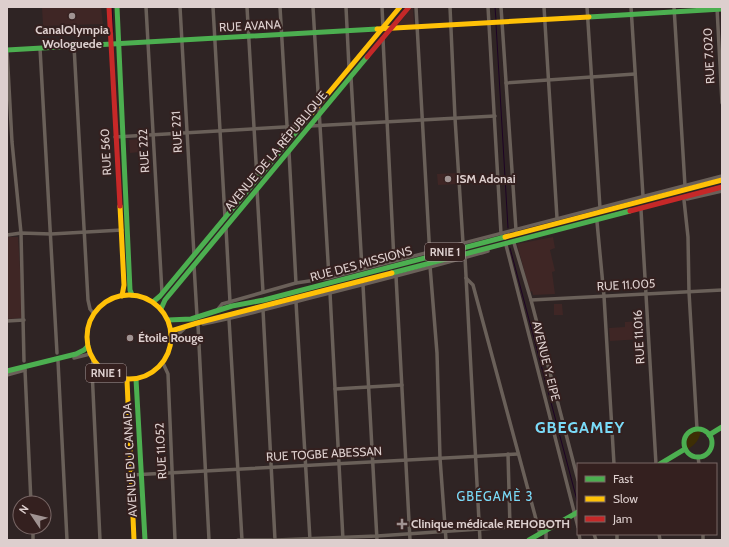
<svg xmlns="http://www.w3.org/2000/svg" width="729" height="547" font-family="Cabin,sans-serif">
<rect width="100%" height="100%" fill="#2f2424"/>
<g fill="#3f2625">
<path d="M42,7H101L103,24L43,26Z"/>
<path d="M412,7H413L414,25L397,26Z"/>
<path d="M139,139L140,152L130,153L129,140Z"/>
<path d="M458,173V184L438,185L437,174Z"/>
<path d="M7,237H18L23,318L7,319Z"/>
<path d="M553,237L555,248L550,250L555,271L552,272L555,294L533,295L532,291L530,292L517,244Z"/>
<path d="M554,304H562L563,315H554Z"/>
<path d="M641,321L642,339L610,341L609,328L625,327V322Z"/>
</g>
<path fill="#3d2e05" d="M697,431L701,432C698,441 696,444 688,449C684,440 688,433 697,431Z"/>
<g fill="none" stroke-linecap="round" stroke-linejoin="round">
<g stroke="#1d0325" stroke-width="1">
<path d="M112,7L113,32"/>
<path d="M495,7L496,20"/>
<path d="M496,24L508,228"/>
<path d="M510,248L578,504"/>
</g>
<g stroke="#6a6059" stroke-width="3.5">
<path d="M146,7L162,293"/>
<path d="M180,7L194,255"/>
<path d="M213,7L225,218"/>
<path d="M247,7L257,179"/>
<path d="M280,7L288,142"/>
<path d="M313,7L329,278"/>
<path d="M346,7L349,68"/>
<path d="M382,7L383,27"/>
<path d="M416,7L430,257"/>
<path d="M450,7L455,118L463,243"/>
<path d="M488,7L501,234"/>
<path d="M501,7L516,230"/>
<path d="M544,7L557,218"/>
<path d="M587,7L600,208"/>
<path d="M631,7L643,196"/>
<path d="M674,7L685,186"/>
<path d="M717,8L722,103"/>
<path d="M383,39L394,261"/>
<path d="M74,46L88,300L90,309L94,314"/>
<path d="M40,48L57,353"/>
<path d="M7,50L12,142L21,233L24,361"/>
<path d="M351,77L362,269"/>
<path d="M506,83L635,74"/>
<path d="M310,126L495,116"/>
<path d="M115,137L301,126"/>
<path d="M289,152L296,283"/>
<path d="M257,190L263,292"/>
<path d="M687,199L722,191"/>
<path d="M684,200L688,237L689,292L697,429"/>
<path d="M641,210L656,464"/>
<path d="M597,222L604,296L614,464"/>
<path d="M226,228L230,302"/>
<path d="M7,235L21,233L51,234L122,230"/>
<path d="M514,243L531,300L578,480"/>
<path d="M506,245L578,527"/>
<path d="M465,257L480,540"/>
<path d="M194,265L197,316"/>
<path d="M430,266L437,353L440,458L446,540"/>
<path d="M396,276L410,540"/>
<path d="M466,278L473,285L540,534"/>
<path d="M363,285L377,540"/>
<path d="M330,293L343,540"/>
<path d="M531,300L722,290"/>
<path d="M296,302L310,540"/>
<path d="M218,309L222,304L296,283L329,278L722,176"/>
<path d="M263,310L275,540"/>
<path d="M229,319L242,540"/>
<path d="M7,321L24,320"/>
<path d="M203,324C239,317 275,307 310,298C370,283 429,268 488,251"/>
<path d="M198,325L209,540"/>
<path d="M171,341L184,329"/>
<path d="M74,358L90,354"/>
<path d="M93,359L92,370L100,540"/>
<path d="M58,361L67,540"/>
<path d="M163,363L168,374L175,540"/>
<path d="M25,370L31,503"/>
<path d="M7,375L25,370"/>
<path d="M335,389L402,385"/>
<path d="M508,454L510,527"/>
<path d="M698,457L699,464"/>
<path d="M131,475L518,454"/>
<path d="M33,527V540"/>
<path d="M546,530V540"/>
<path d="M579,534L580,540"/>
<path d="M594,534L596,540"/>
<path d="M617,534V540"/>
<path d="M659,534L660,540"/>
<path d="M703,534V540"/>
<path d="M238,540H272"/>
<path d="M276,540L377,536L539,525"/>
</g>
<g stroke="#4caf50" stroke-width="5">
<path d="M117,7L130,290L132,295"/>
<path d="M589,17L722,9"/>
<path d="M7,50L377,29"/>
<path d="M392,273L630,211"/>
<path d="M153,302L160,296L312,113"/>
<path d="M161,309L165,300L367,57"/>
<path d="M168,320L191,319L232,306L264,300L505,237"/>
<path d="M7,371L76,354L84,350L88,346"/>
<path d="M136,379L145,540"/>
<circle cx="698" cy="443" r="14"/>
<path d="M709,435L722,427"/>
<path d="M660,464L685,449"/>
<path d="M529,540L578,512"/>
</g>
<g stroke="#ffc107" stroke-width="5">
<path d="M377,29L589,17"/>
<path d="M312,113L400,7"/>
<path d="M120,206L124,285L122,296"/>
<path d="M505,237L722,180"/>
<circle cx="129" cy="337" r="42"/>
<path d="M171,331L197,323L392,273"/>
<path d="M127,380L134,540"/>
</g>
<g stroke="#c62828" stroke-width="5">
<path d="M109,7L120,206"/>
<path d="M367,57L409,7"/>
<path d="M630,211L722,187"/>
</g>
</g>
<g fill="#a09392" stroke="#34201f" stroke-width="1.5">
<circle cx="72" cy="16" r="4"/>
<circle cx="448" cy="179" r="4"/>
<circle cx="130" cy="338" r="4"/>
<path d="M400 518h4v4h4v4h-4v4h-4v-4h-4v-4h4z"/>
</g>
<g text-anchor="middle" stroke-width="4" stroke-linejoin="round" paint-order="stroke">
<g fill="#34201f" stroke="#aa9a9a" stroke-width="1">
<rect x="425" y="243" width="40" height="18" rx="3"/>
<rect x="86" y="364" width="40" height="18" rx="3"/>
</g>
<g font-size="11" font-weight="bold" fill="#ddcfce">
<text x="445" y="256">RNIE 1</text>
<text x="106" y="377">RNIE 1</text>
</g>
<g font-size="12" fill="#ddcfce" stroke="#34201f">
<text transform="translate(250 26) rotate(-3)" y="4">RUE AVANA</text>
<text transform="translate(709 56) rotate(-93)" y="4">RUE 7.020</text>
<text transform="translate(177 132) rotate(-93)" y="4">RUE 221</text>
<text transform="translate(144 151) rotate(-93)" y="4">RUE 222</text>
<text transform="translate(276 151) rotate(-50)" y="4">AVENUE DE LA RÉPUBLIQUE</text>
<text transform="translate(106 152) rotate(-93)" y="4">RUE 560</text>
<text transform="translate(361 264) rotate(-15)" y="4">RUE DES MISSIONS</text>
<text transform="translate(626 285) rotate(-3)" y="4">RUE 11.005</text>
<text transform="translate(639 337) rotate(-93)" y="4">RUE 11.016</text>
<text transform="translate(546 361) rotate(76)" y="4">AVENUE Y. EIPE</text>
<text transform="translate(161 451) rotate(-93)" y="4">RUE 11.052</text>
<text transform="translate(324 454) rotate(-3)" y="4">RUE TOGBE ABESSAN</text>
<text transform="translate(130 460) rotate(-93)" y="4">AVENUE DU CANADA</text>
</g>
<g font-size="12" font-weight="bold" fill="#ddcfce" stroke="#34201f" text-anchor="start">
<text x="72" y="34" text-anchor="middle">CanalOlympia<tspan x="72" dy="14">Wologuede</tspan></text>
<text x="456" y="183">ISM Adonai</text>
<text x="138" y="342">Étoile Rouge</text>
<text x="411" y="528">Clinique médicale REHOBOTH</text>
</g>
<g font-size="13" letter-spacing="1" fill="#7adbf8" stroke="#34201f">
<text x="495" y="501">GBÉGAMÈ 3</text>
</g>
<g font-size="16" font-weight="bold" letter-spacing="1" fill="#7adbf8" stroke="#34201f">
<text x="580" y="433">GBEGAMEY</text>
</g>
</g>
<rect width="729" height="547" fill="none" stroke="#ddcfce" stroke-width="16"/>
<rect x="577" y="463" width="140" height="72" fill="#34201f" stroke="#786665"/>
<rect x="585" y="476" width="20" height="6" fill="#4caf50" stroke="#786665"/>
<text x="613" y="483" font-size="12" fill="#ddcfce">Fast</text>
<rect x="585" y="496" width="20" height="6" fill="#ffc107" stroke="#786665"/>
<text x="613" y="503" font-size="12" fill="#ddcfce">Slow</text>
<rect x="585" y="516" width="20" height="6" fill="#c62828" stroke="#786665"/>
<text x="613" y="523" font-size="12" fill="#ddcfce">Jam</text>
<g transform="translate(32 515) rotate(305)"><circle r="19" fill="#34201f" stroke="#786665"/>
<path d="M0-3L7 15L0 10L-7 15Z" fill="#a09392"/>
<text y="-6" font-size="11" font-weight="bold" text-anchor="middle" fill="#ddcfce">N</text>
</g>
</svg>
